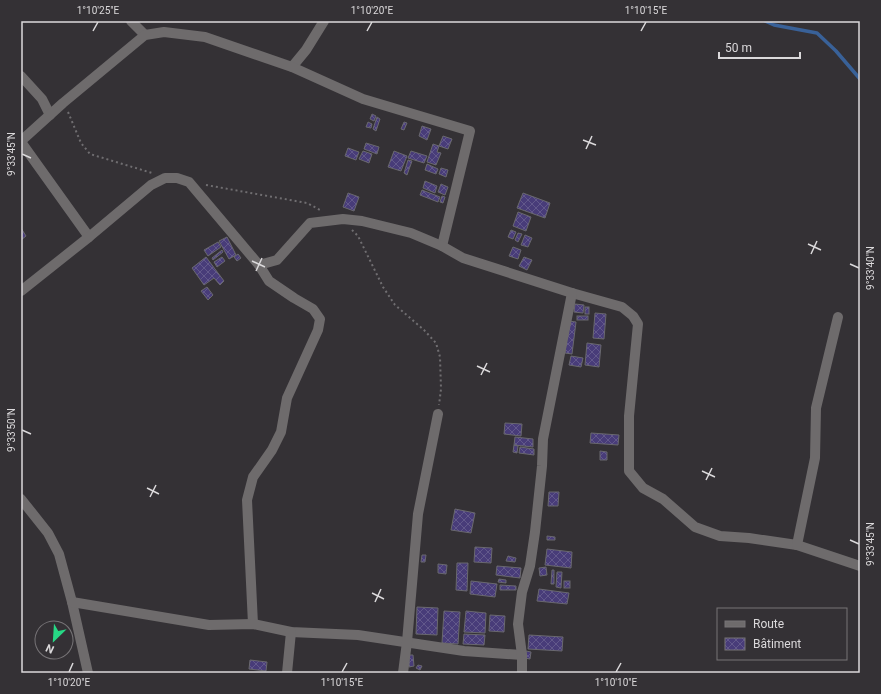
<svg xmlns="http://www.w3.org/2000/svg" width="881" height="694" font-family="Roboto,sans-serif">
<defs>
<pattern id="building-cross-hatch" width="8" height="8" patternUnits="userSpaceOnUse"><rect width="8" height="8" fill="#483c79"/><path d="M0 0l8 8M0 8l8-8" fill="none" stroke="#62588b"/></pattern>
</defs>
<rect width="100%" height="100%" fill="#343135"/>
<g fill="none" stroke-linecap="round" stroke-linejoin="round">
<path stroke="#396198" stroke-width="3.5" d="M765,21L774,25L817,33L836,51L860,79"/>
</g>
<g fill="url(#building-cross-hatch)" stroke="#69686e">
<path d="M372,114L376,116L374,121L370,119Z"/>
<path d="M377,117L380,119L376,131L373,129Z"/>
<path d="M368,122L372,124L371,128L366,127Z"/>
<path d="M404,122L407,123L404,130L401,129Z"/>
<path d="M422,126L431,129L427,140L419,136Z"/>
<path d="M443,136L452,139L448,149L439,146Z"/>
<path d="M366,143L379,147L377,154L364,149Z"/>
<path d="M433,144L439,146L437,152L441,153L436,165L427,162Z"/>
<path d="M348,148L359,152L356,160L345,156Z"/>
<path d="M363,151L372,154L369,163L359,159Z"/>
<path d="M394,151L407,156L401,171L388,167Z"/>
<path d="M411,151L427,156L424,163L408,158Z"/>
<path d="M408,160L412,161L407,175L404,173Z"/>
<path d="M427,164L438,169L436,174L425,170Z"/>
<path d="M441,168L448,170L446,177L439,174Z"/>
<path d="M425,181L437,186L435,193L423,188Z"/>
<path d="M441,184L448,187L445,195L438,192Z"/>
<path d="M422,190L440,197L438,202L420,195Z"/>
<path d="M348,193L359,197L354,211L343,207Z"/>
<path d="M523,193L550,203L545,218L517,208Z"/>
<path d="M442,196L445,197L443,203L440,202Z"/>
<path d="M518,212L531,217L526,231L513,226Z"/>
<path d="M21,228L26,236L21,240Z"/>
<path d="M511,230L516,232L513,239L508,237Z"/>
<path d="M518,233L522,234L518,242L515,240Z"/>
<path d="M525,235L532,238L528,247L521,245Z"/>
<path d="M227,237L236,255L229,259L219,241Z"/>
<path d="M218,242L221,247L208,256L204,250Z"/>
<path d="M513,247L521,250L518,259L509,256Z"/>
<path d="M222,250L223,252L213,260L212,258Z"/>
<path d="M238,254L241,258L237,261L234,257Z"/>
<path d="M206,257L224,281L220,285L214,278L204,285L192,268Z"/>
<path d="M222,257L225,261L217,267L214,262Z"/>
<path d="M524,257L532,260L527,270L519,266Z"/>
<path d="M207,287L213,295L208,300L201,291Z"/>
<path d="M575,304L584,305L583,313L574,312Z"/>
<rect x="585" y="307" width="4" height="7"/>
<path d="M595,313L606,314L604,339L593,338Z"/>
<rect x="577" y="316" width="11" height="4"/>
<path d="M569,321L576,322L572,354L565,353Z"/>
<path d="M587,343L601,345L599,367L585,365Z"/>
<path d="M571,356L583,358L581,367L569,365Z"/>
<path d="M505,423L522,424L521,436L504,434Z"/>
<path d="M591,433L619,435L618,445L590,443Z"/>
<path d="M515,437L533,439V447L514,445Z"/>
<path d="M514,445L518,446L517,453L513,452Z"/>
<path d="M520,447L534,449V455L519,453Z"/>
<path d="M600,451L607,452V460H600Z"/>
<path d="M549,492H559L558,506H548Z"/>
<path d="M455,509L475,513L471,533L451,530Z"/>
<path d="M547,536L555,537V540H547Z"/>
<path d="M475,547L492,548L491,563L474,562Z"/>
<path d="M547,549L572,552L571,568L545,565Z"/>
<path d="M422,555H426L425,562H421Z"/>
<path d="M508,556L516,558L515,562L506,561Z"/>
<path d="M457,563H468L467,591L456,590Z"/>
<path d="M438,564L447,565L446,574L438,573Z"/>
<path d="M497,566L521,568L520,578L496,575Z"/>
<path d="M546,567L547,575L540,576L539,568Z"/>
<path d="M552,570H554V584H551Z"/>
<path d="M557,572H562L561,588L556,587Z"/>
<path d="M499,579L506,580V583L498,582Z"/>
<path d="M471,581L497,584L495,597L470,594Z"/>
<rect x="564" y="581" width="6" height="7"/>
<path d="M500,585L516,586V590H500Z"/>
<path d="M539,589L569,593L567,604L537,601Z"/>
<path d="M417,607L438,608L437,635L416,634Z"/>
<path d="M444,611L460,612L458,644L442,643Z"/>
<path d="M466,611L486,613L485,633L464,632Z"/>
<path d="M490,615L505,616L504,632L489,631Z"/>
<path d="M464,634L485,635L484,645L463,644Z"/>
<path d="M529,635L563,637L562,651L528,649Z"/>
<path d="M526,651L531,652L530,659L525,658Z"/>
<path d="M409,655H413L414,666L409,667Z"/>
<path d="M250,660L267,662L266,671L249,669Z"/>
<path d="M418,665L422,666L420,670L416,668Z"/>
</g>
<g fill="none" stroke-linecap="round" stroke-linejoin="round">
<g stroke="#706e71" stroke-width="2" stroke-dasharray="2 3" stroke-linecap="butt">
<path d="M68,112L81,143L90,154L152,173"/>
<path d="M206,185L307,203L322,211"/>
<path d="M352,230L358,236L383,287L395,305L424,330L436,343L440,357L441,389L439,405"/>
</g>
<g stroke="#6e6b6c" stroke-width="10">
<path d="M131,21L145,35"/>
<path d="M292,67L306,50L324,21"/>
<path d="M21,76L42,99L50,115"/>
<path d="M21,141L63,103L145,35L164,32L205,37L292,67L363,99L470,131L442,246"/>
<path d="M21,142L89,237"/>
<path d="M259,265L277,260L310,223L343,219L362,221L411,233L442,246L463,258L572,293L622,307L633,316L638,324L629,416V471L643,488L663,499L695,527L720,536L749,538L797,545L860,566"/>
<path d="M21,291L89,237L151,185L165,178H177L189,182L259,265L269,281L294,298L313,309L320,319L318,330L287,398L281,432L272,450L253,477L247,500L253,624"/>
<path d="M21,499L48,533L59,554L72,602L88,673"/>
<path d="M797,545L815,458L816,408L838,317"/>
<path d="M72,602L209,625L253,624L291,632L358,635L464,651L522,655"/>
<path d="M287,673L291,632"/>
<path d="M403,673L407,642L418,514L438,414"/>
<path d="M522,673V655L518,624L522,592L530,566L535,532L542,466L543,439L572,293"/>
</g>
</g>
<path fill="none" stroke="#dbd9db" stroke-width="1.5" d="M93,31L98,22M367,31L372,22M641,31L646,22M583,140L596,145M586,149L592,136M22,154L31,158M808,244L821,250M811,254L817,241M252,261L265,267M850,264L859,268M256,271L262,258M477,366L490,372M481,375L487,363M22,430L31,434M702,471L715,477M706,480L712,468M147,488L159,494M150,497L156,485M850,540L859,544M372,593L384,599M375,602L381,589M69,672L73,663M342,672L347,663M616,672L621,663"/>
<rect width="881" height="694" fill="none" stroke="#343135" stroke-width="44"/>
<rect x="717" y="608" width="130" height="52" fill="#343135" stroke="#777477"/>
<rect x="725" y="621" width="20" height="6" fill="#6e6b6c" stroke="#777477"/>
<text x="753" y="628" font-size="12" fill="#dbd9db">Route</text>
<rect x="725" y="638" width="20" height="12" fill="url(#building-cross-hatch)" stroke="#777477"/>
<text x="753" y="648" font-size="12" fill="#dbd9db">Bâtiment</text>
<g transform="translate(54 640) rotate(205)"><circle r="19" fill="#343135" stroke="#777477"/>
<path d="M0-3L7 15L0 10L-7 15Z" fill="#27d885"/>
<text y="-6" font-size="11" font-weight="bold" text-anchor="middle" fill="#dbd9db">N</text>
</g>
<path d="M719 52v6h81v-6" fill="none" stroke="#dbd9db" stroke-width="2"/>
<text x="725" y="52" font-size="12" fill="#dbd9db" stroke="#343135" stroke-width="3" paint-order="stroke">50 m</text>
<rect x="22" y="22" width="837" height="650" fill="none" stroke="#dbd9db" stroke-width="1.5"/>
<g font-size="10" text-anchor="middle" fill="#dbd9db">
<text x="98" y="14">1°10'25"E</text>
<text x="372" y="14">1°10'20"E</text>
<text x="646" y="14">1°10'15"E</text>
<text transform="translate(11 154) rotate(-90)" y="4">9°33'45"N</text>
<text transform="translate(870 268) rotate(-90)" y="4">9°33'40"N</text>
<text transform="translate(11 430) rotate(-90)" y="4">9°33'50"N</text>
<text transform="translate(870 544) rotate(-90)" y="4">9°33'45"N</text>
<text x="69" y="686">1°10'20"E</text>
<text x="342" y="686">1°10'15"E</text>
<text x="616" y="686">1°10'10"E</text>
</g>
</svg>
